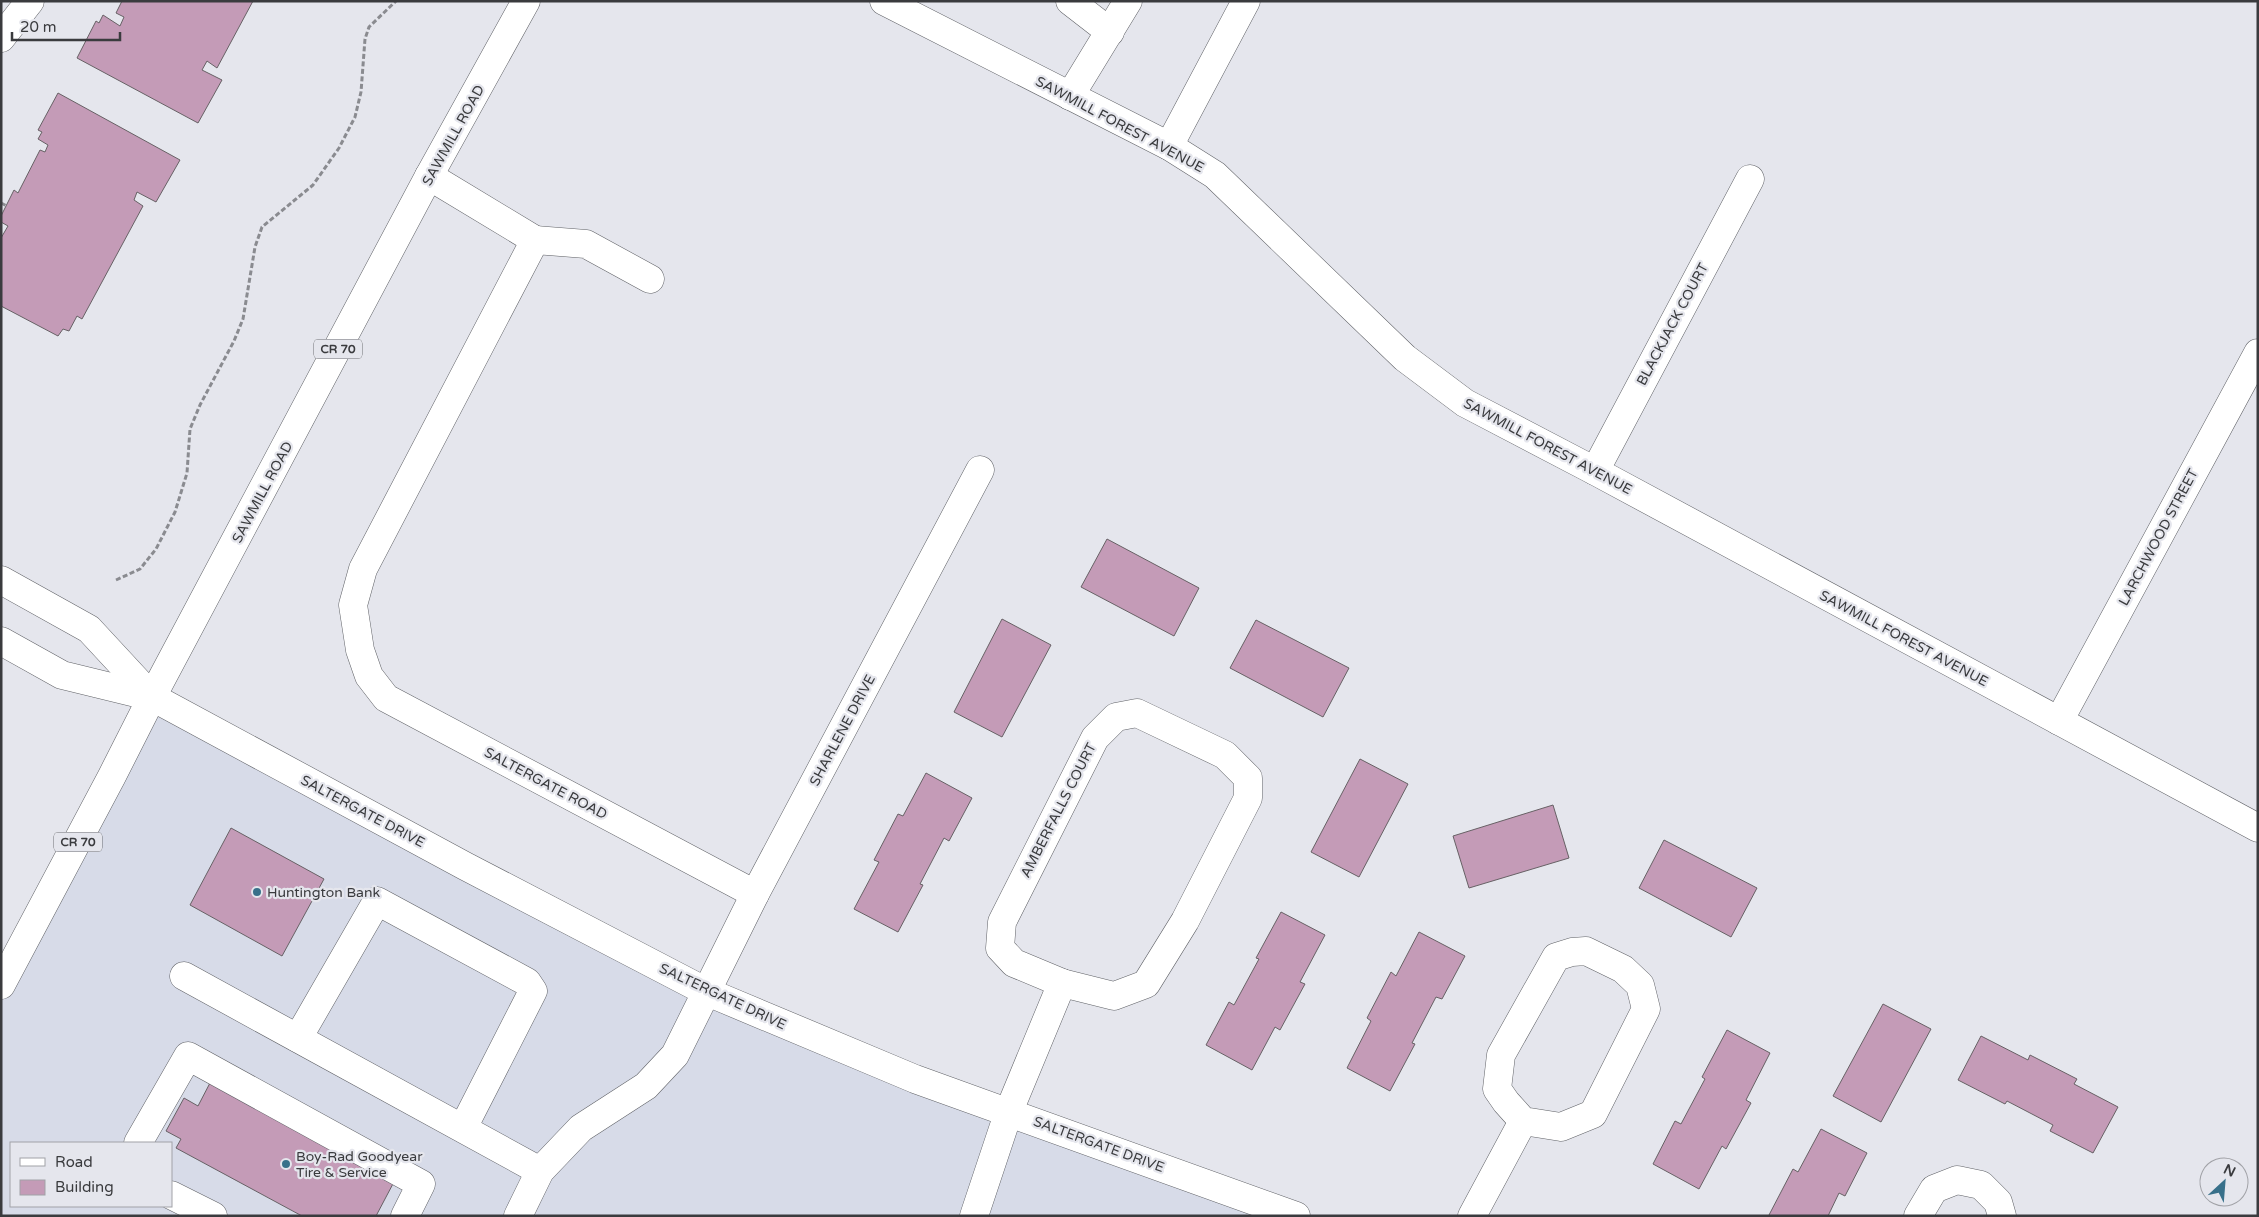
<svg xmlns="http://www.w3.org/2000/svg" width="2259" height="1217" font-family="'Varela Round',sans-serif">
<rect width="100%" height="100%" fill="#e5e6ed"/>
<path fill="#d7dbe8" fill-rule="evenodd" d="M152,697L705,991L1296,1216H1V985ZM11,1143H171V1206H11Z"/>
<g fill="#c49bb7" stroke="#676165">
<path d="M122,1H253L217,68L207,61L202,70L222,80L198,123L77,58L96,21L99,23L103,15L120,26L124,17L116,13Z"/>
<path d="M58,93L180,160L156,202L137,192L134,200L143,206L82,319L77,316L69,331L63,329L58,336L1,306V238L8,226L1,222V216L14,190L18,193L40,150L45,152L48,145L38,139L42,132L38,130Z"/>
<path d="M1107,539L1199,588L1174,636L1081,587Z"/>
<path d="M1002,619L1051,645L1002,737L954,712Z"/>
<path d="M1256,620L1349,668L1323,717L1230,668Z"/>
<path d="M1360,759L1408,784L1359,877L1311,852Z"/>
<path d="M926,773L972,798L949,841L944,838L920,884L923,885L898,932L854,909L879,862L874,860L898,814L903,816Z"/>
<path d="M1553,805L1569,858L1469,888L1453,836Z"/>
<path d="M231,828L324,879L282,956L190,905Z"/>
<path d="M1664,840L1757,888L1731,937L1639,888Z"/>
<path d="M1281,912L1325,935L1300,982L1305,984L1280,1030L1275,1027L1252,1070L1206,1045L1229,1002L1234,1005L1259,959L1256,958Z"/>
<path d="M1419,932L1465,956L1442,999L1436,997L1412,1043L1415,1044L1390,1091L1347,1068L1371,1021L1367,1018L1391,972L1396,976Z"/>
<path d="M1883,1004L1931,1029L1881,1122L1833,1096Z"/>
<path d="M1727,1030L1770,1053L1746,1100L1751,1103L1726,1149L1722,1146L1699,1189L1653,1164L1675,1121L1681,1124L1705,1079L1702,1077Z"/>
<path d="M1981,1036L2028,1060L2030,1055L2077,1079L2074,1084L2118,1107L2093,1153L2050,1131L2053,1125L2007,1101L2005,1104L1958,1080Z"/>
<path d="M211,1081L395,1180L376,1216H302L176,1148L181,1139L166,1131L184,1098L198,1106Z"/>
<path d="M1821,1129L1867,1153L1845,1196L1839,1193L1828,1216H1771L1769,1215L1793,1169L1798,1172Z"/>
</g>
<g fill="none" stroke-linecap="round" stroke-linejoin="round">
<defs>
<g id="minor">
<path d="M884,1L1169,146L1215,175L1405,358L1465,403L1595,471L2258,828"/>
<path d="M1070,1L1110,32"/>
<path d="M1,38L30,1"/>
<path d="M1070,96L1128,1"/>
<path d="M1169,146L1246,1"/>
<path d="M429,176L535,240L363,569L353,605L360,650L369,676L386,698L755,894"/>
<path d="M535,240L586,244L650,279"/>
<path d="M1595,471L1750,179"/>
<path d="M152,697L465,866L705,991L915,1079L1296,1216"/>
<path d="M1137,713L1225,755L1248,778V798L1185,921L1146,984L1114,996L1062,983L1014,963L1000,948L1002,922L1095,738L1116,717Z"/>
<path d="M2059,721L2258,353"/>
<path d="M1586,951L1623,969L1640,985L1646,1009L1593,1114L1561,1127L1523,1121L1506,1102L1497,1089L1501,1055L1556,957L1572,952Z"/>
<path d="M184,976L540,1171"/>
<path d="M298,1038L377,901L527,982L533,991L463,1128"/>
<path d="M138,1143L188,1056L421,1184L405,1216"/>
<path d="M171,1195L213,1216"/>
<path d="M518,1216L540,1171L581,1128L646,1086L675,1055L755,894L980,470"/>
<path d="M974,1216L1009,1111L1062,983"/>
<path d="M1472,1216L1523,1121"/>
<path d="M1918,1216L1934,1189L1957,1180L1981,1185L1998,1202L2002,1216"/>
</g>
<g id="major">
<path d="M1,580L89,629L152,697"/>
<path d="M1,641L62,675L152,697"/>
<path d="M1,985L112,776L152,697L429,176L526,1"/>
</g>
</defs>
<use href="#minor" stroke="#606267" stroke-width="29"/>
<use href="#major" stroke="#606267" stroke-width="29"/>
<g stroke="#8a8b90" stroke-width="3" stroke-dasharray="5 2.5" stroke-linecap="butt">
<path d="M1,203L7,206"/>
<path d="M116,580L140,569L156,549L175,512L187,473L190,429L200,405L234,341L243,319L255,247L262,227L313,185L339,148L355,117L361,92L365,39L369,27L396,1"/>
</g>
<use href="#minor" stroke="#fff" stroke-width="28"/>
<use href="#major" stroke="#fff" stroke-width="28"/>
</g>
<g fill="#38708a" stroke="#e5e6ed" stroke-width="2">
<circle cx="257" cy="892" r="5"/>
<circle cx="286" cy="1164" r="5"/>
</g>
<g text-anchor="middle" stroke-width="4.5" stroke-linejoin="round" paint-order="stroke">
<g fill="#e5e6ed" stroke="#6d6e72" stroke-width="1">
<rect x="314" y="339.5" width="48" height="19" rx="4"/>
<rect x="54" y="832.5" width="48" height="19" rx="4"/>
</g>
<g font-size="12" font-weight="bold" fill="#3a3b3e">
<text x="338" y="353">CR 70</text>
<text x="78" y="846">CR 70</text>
</g>
<g font-size="14" fill="#3a3b3e" stroke="#e5e6ed">
<text transform="translate(1120 124) rotate(28)" y="5">SAWMILL FOREST AVENUE</text>
<text transform="translate(453 135) rotate(-61)" y="5">SAWMILL ROAD</text>
<text transform="translate(1672 324) rotate(-62)" y="5">BLACKJACK COURT</text>
<text transform="translate(1548 446) rotate(28)" y="5">SAWMILL FOREST AVENUE</text>
<text transform="translate(262 492) rotate(-62)" y="5">SAWMILL ROAD</text>
<text transform="translate(2158 537) rotate(-62)" y="5">LARCHWOOD STREET</text>
<text transform="translate(1904 638) rotate(28)" y="5">SAWMILL FOREST AVENUE</text>
<text transform="translate(842 730) rotate(-62)" y="5">SHARLENE DRIVE</text>
<text transform="translate(546 783) rotate(28)" y="5">SALTERGATE ROAD</text>
<text transform="translate(1058 810) rotate(-63)" y="5">AMBERFALLS COURT</text>
<text transform="translate(363 811) rotate(28)" y="5">SALTERGATE DRIVE</text>
<text transform="translate(723 996) rotate(25)" y="5">SALTERGATE DRIVE</text>
<text transform="translate(1099 1144) rotate(20)" y="5">SALTERGATE DRIVE</text>
</g>
<g font-size="14" fill="#3a3b3e" stroke="#e5e6ed" text-anchor="start">
<text x="267" y="897">Huntington Bank</text>
<text x="296" y="1161">Boy-Rad Goodyear<tspan x="296" dy="16">Tire &amp; Service</tspan></text>
</g>
</g>
<rect width="2259" height="1217" fill="none" stroke="#3a3b3e" stroke-width="5"/>
<rect x="10" y="1142" width="162" height="65" fill="#e5e6ed" stroke="#a1a2a7"/>
<rect x="20" y="1158" width="25" height="8" fill="#ffffff" stroke="#a1a2a7"/>
<text x="55" y="1167" font-size="15" fill="#3a3b3e">Road</text>
<rect x="20" y="1180" width="25" height="15" fill="#c49bb7" stroke="#a1a2a7"/>
<text x="55" y="1192" font-size="15" fill="#3a3b3e">Building</text>
<g transform="translate(2224 1182) rotate(26)"><circle r="24" fill="#e5e6ed" stroke="#a1a2a7"/>
<path d="M0-4L9 19L0 12L-9 19Z" fill="#38708a"/>
<text y="-8" font-size="14" font-weight="bold" text-anchor="middle" fill="#3a3b3e">N</text>
</g>
<path d="M12 32v8h108v-8" fill="none" stroke="#3a3b3e" stroke-width="2.5"/>
<text x="20" y="32" font-size="15" fill="#3a3b3e" stroke="#e5e6ed" stroke-width="4" paint-order="stroke">20 m</text>
</svg>
